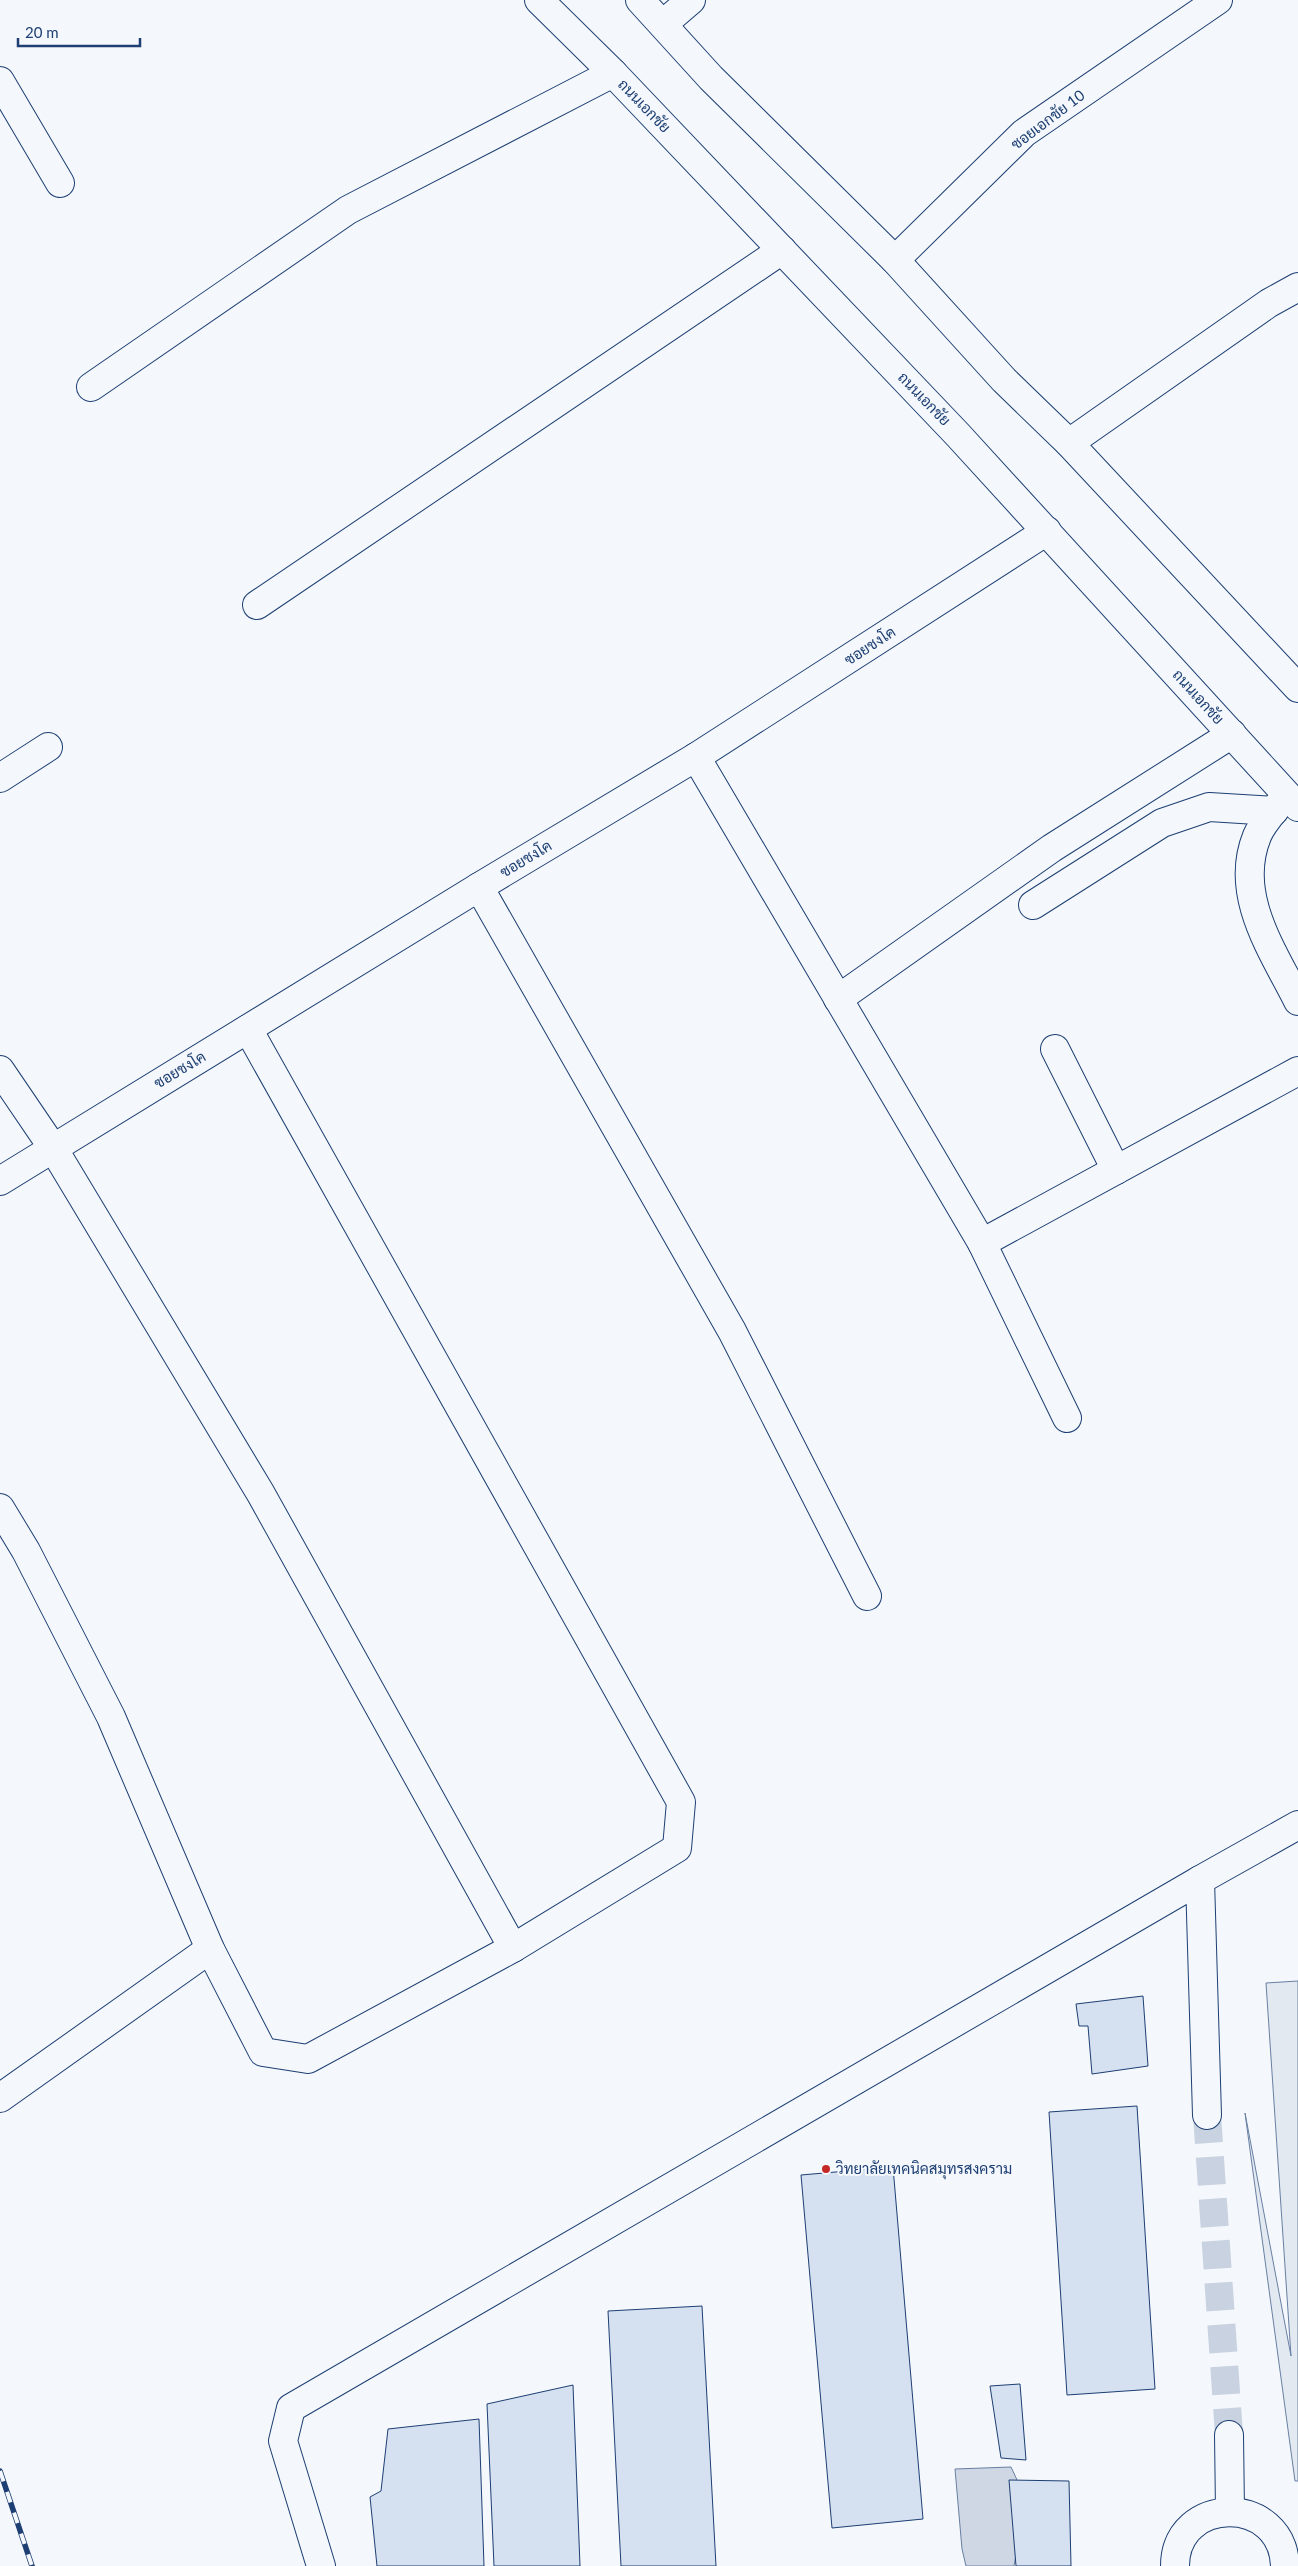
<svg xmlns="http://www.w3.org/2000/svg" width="1298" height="2566" font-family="Lato,Sarabun,sans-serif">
<rect width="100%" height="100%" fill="#f4f7fb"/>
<path fill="#e3e9f0" stroke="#687fa3" d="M1298,1981V2481H1295L1245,2113L1291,2356L1266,1983Z"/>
<path fill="#cfd7e4" stroke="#687fa3" d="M1011,2467L1018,2482L1016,2555L1014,2566H966L962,2549L955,2469Z"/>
<g fill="#d5e0f0" stroke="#1d3f73">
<path d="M1143,1996L1148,2066L1092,2074L1088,2026H1079L1076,2004Z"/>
<path d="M1137,2106L1155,2389L1067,2395L1049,2112Z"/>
<path d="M893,2167L923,2519L832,2528L801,2175Z"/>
<path d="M702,2306L716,2566H621L608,2311Z"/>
<path d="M1020,2384L1026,2460L1001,2458L990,2386Z"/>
<path d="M573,2385L580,2566H494L487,2404Z"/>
<path d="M479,2419L484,2566H377L370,2497L381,2491L388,2429Z"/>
<path d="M1009,2480L1069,2481L1071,2566H1016Z"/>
</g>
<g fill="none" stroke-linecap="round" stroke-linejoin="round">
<path stroke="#c9d2e0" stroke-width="28" stroke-dasharray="28 14" stroke-linecap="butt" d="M1207,2115L1229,2435"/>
<defs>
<g id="minor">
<path d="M663,24L691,0"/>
<path d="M0,81L60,183"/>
<path d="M895,260L1024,133L1218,0"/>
<path d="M91,387L348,210L613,73"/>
<path d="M1069,443L1269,303L1298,287"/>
<path d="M257,605L782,250"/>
<path d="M696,757L982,1243L1067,1418"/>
<path d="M0,778L48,747"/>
<path d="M1283,799C1275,810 1262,823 1257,836C1233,895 1273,951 1298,1001"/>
<path d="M479,887L732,1331L867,1596"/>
<path d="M1033,905L1162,823L1209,807L1274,811"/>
<path d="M838,999L1052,848L1232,734"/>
<path d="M1055,1049L1116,1170"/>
<path d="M0,1070L53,1148L261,1494L513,1948"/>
<path d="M0,1181L479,887L696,757L1047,531"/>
<path d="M982,1243L1298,1071"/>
<path d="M0,1508L26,1551L111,1717L210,1949L263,2052L308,2059L513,1948L677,1848L681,1802L248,1029"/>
<path d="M1200,1880L1298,1825"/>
<path d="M0,2098L210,1949"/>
<path d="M1229,2435L1230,2511"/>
<path d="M321,2566L283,2441L291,2408L1200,1880L1207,2115"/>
<path d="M1175,2566C1175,2495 1283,2494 1285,2566"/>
</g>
<g id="major">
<path d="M539,0L613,73L958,435L1298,807"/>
<path d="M640,0L711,78L895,260L1004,380L1069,443L1298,688"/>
</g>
</defs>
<use href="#minor" stroke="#1d3f73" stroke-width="30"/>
<use href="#major" stroke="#1d3f73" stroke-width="30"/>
<use href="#minor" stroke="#f4f7fb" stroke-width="28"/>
<use href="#major" stroke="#f4f7fb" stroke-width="28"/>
<defs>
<path id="rail" d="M0,2471L32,2566"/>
</defs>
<use href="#rail" stroke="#1d3f73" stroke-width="5.5"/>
<use href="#rail" stroke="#f4f7fb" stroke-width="4" stroke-dasharray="11" stroke-linecap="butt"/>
</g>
<circle fill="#c62828" stroke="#f4f7fb" stroke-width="2" cx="826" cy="2169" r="5"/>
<g text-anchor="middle" stroke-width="4" stroke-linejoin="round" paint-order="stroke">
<g font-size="15" fill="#1d3f73" stroke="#f4f7fb">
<text transform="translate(644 106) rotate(46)" y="5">ถนนเอกชัย</text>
<text transform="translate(1048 120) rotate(-37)" y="5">ซอยเอกชัย 10</text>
<text transform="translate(924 399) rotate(46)" y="5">ถนนเอกชัย</text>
<text transform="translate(870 646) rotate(-33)" y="5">ซอยชงโค</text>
<text transform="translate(1198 697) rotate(48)" y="5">ถนนเอกชัย</text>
<text transform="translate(526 859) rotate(-31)" y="5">ซอยชงโค</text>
<text transform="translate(180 1070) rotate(-31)" y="5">ซอยชงโค</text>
</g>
<g font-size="15" fill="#1d3f73" stroke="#f4f7fb" text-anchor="start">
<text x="836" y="2174">วิทยาลัยเทคนิคสมุทรสงคราม</text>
</g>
</g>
<path d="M18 38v8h122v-8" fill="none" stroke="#1d3f73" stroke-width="2.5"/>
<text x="25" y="38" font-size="15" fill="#1d3f73" stroke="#f4f7fb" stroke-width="4" paint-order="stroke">20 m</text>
</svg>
